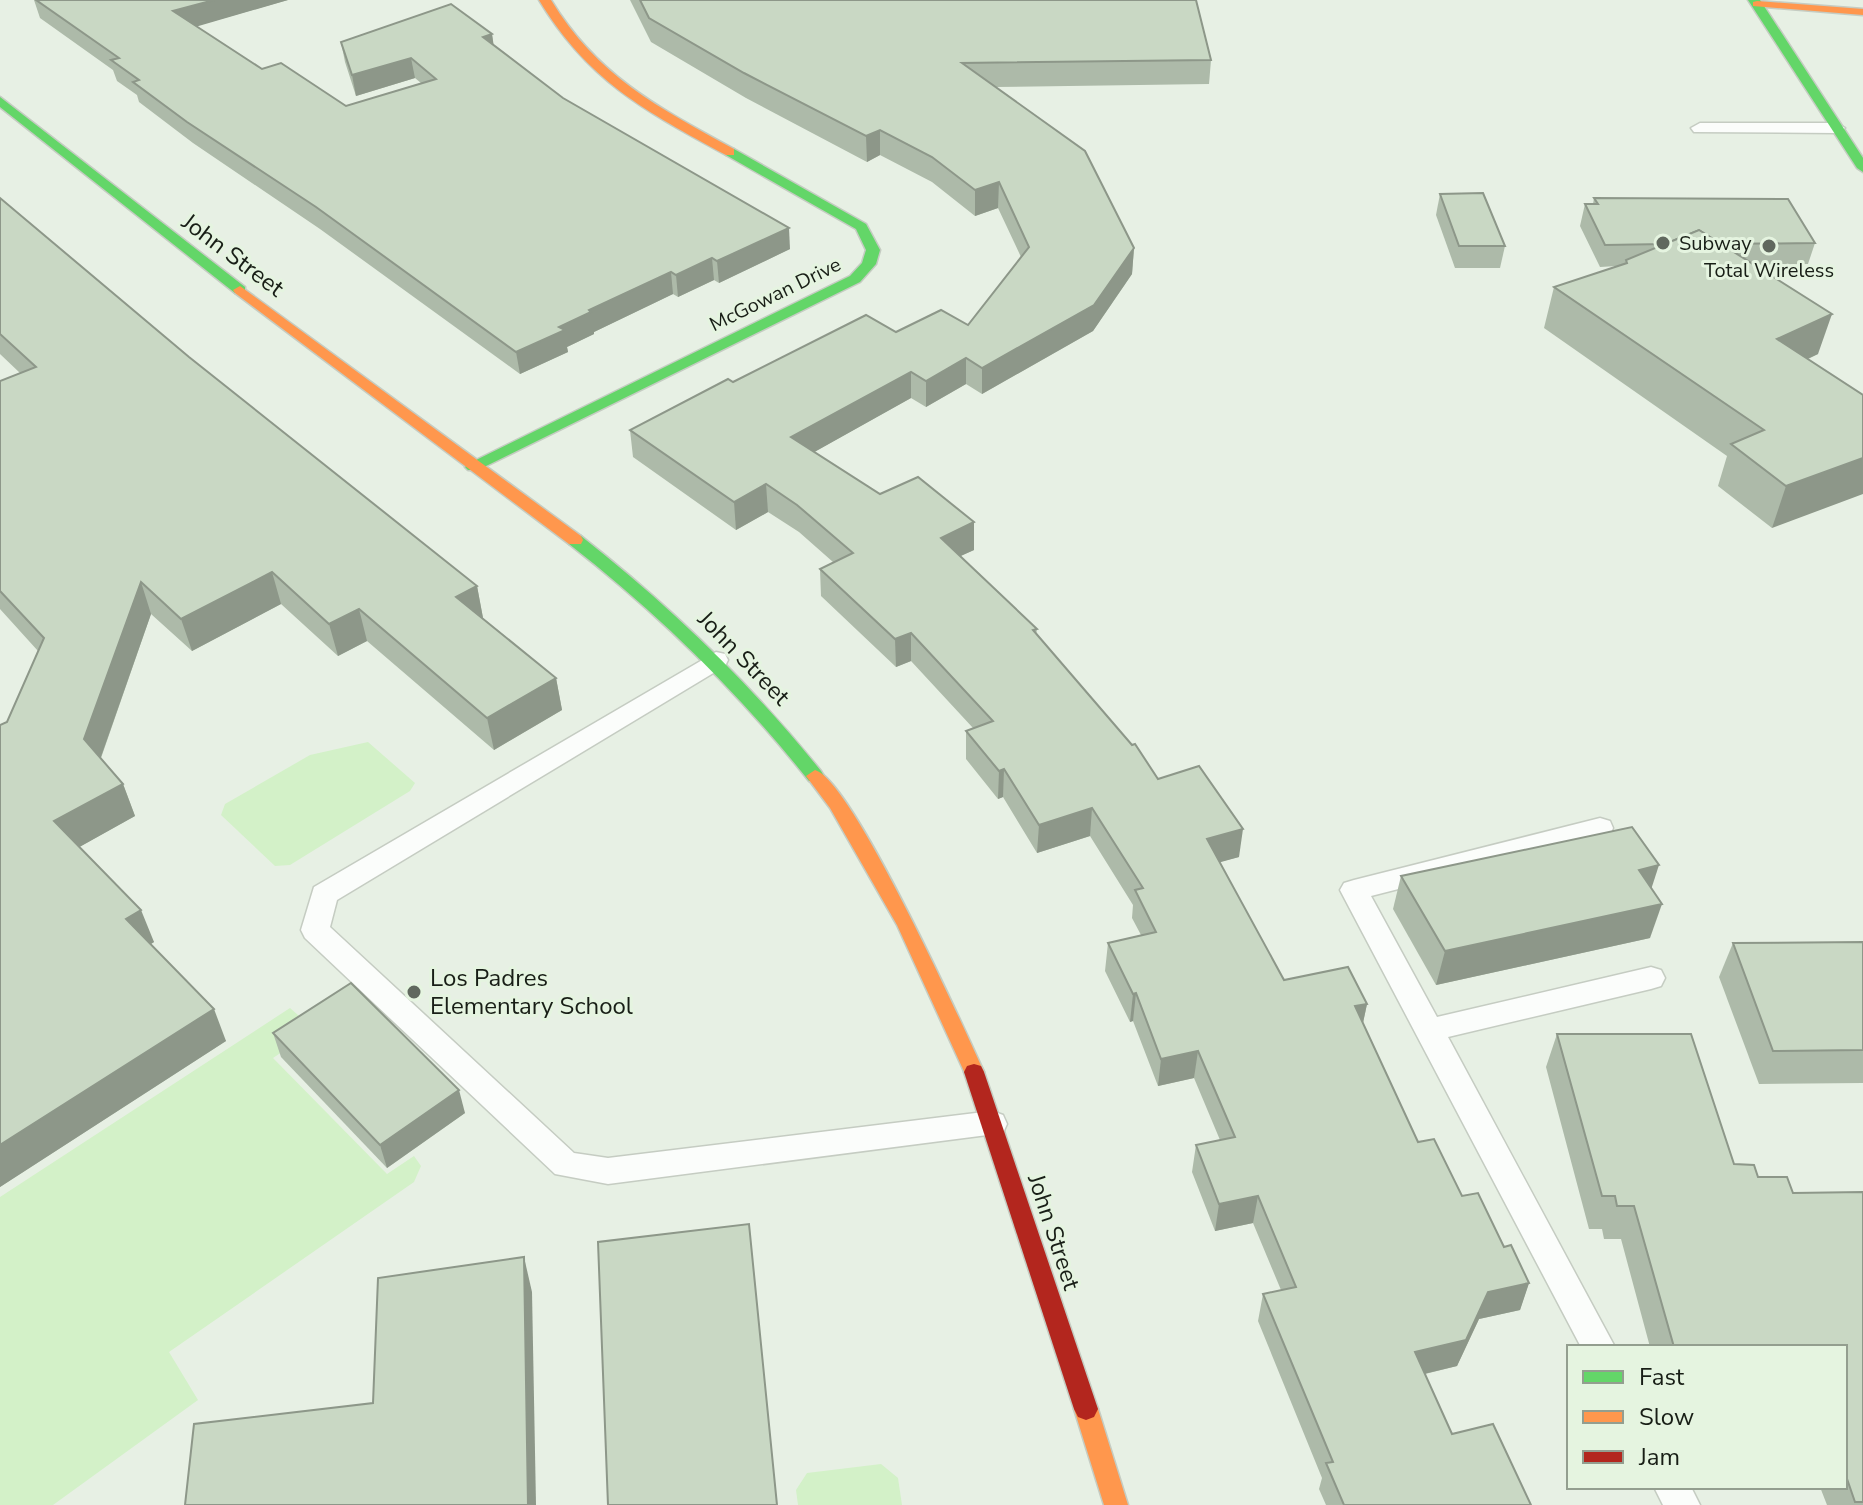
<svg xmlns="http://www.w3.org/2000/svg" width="1863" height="1505" font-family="'Nunito Sans',sans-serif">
<rect width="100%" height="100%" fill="#e7f0e4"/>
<g fill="#d3f1c8">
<path d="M368,742L415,783L410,791L290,865L275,866L221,815L225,804L310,755Z"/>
<path d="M290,1008L315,1030L273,1058L387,1174L414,1156L421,1166L414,1182L169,1352L198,1400L53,1505H0V1197Z"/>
<path d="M881,1464L898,1478L902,1505H798L796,1490L807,1473Z"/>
</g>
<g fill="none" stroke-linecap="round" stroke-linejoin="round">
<defs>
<g id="lane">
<path d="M1700,123H1836L1845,128L1836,133L1694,132L1691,128Z"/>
<path d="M716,652L725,654L728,660L725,666L337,900L330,927L574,1153L608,1158L992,1111L1003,1115L1007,1124L1003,1133L608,1184L555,1174L305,938L301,930L314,887Z"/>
<path d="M1600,818L1610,821L1613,828L1610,835L1371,896L1437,1017L1651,967L1661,970L1665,978L1661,986L1651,989L1448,1037L1615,1347H1581L1340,890L1344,883L1354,880Z"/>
<path d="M1654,1487H1691L1700,1505H1663Z"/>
</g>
<g id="fast">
<path d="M1748,0H1760L1863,158V172L1857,168Z"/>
<path d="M0,97L245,287V293H235L0,107Z"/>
<path d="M726,149H734L866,224L880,250L876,264L860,282L478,470H468L465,467L468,464L850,276L862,263L866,250L856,229L726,155Z"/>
<path d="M575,535L581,536C670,606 750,683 821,771L824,776L821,781H809C738,692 659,614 569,544L567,540L569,536Z"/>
</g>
<g id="slow">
<path d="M539,0H551C597,76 659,108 734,149V155H726C645,111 588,81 539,0Z"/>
<path d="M1757,1L1863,9V15L1753,6V2Z"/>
<path d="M240,286L581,536L583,540L581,544H569L235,293L233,290Z"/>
<path d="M815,770C852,780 963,1026 984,1072L981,1078L974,1080L967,1078L897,925L830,808L806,776Z"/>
<path d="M1086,1398L1094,1401L1098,1409L1128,1505H1104L1074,1409L1078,1401Z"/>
</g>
<path id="jam" d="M974,1064L981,1066L984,1072L1098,1409L1094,1417L1086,1420L1078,1417L1074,1409L964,1072L967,1066Z"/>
</defs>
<use href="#lane" stroke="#c5ccc2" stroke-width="3"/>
<use href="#fast" stroke="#c5ccc2" stroke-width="3"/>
<use href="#slow" stroke="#c5ccc2" stroke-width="3"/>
<use href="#jam" stroke="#c5ccc2" stroke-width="3"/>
<use href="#lane" fill="#fbfdfb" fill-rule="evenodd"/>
<use href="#fast" fill="#63d668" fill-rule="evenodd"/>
<use href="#slow" fill="#ff974d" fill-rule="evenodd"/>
<use href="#jam" fill="#b3261e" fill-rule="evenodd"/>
</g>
<g fill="#adbaa9">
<path d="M34,0H288L196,26L262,69L346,106L421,83L415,78L356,96L345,62L341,42L492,34L493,44L563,98L790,249L719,283L714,280L678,297L673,294L594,332V334L567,347L568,352L520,374L320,229L193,143L139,102L137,95L117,81L113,70L40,18Z"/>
<path d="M630,0H1196L1211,60L1209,84L995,87L1134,248L1132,274L1093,331L982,394L966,384L926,407L911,398L814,452L880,494L974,550L960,556L1037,629L1036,635L1158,779L1239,857L1219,862L1284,980L1367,1004L1363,1023L1418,1142L1504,1247L1529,1283L1520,1310L1479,1319L1457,1366L1425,1374L1452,1434L1531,1505H1326L1319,1489L1322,1478L1258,1321L1263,1294L1281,1290L1253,1223L1215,1231L1192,1172L1196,1145L1220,1140L1194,1078L1158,1086L1133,1021L1130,1022L1105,971L1108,943L1141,935L1132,918L1133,905L1090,836L1037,853L1003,797L998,799L966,759V731L973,728L911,661L896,667L821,596L820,569L833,562L799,532L768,512L736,530L633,457L630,430L733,382L896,332L968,325L1021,257L998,208L975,216L932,182L880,155L867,162L746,98L651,42Z"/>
<path d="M1440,194L1505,246L1500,268H1455L1436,215Z"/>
<path d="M0,198L189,357L477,586L483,618L556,678L562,710L494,750L367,641L338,656L281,604L192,651L151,614L101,758L123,784L135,816L79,847L154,942L151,944L226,1041L0,1187V725L7,722L38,651L0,609V381L20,373L0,354Z"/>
<path d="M1594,198L1815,243L1808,264L1755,265L1818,354L1808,359L1863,395L1772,528L1718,486L1727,456L1544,328L1554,287L1617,266L1600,267L1580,226L1585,204H1593Z"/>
<path d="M1401,876L1651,888L1650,938L1436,985L1393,909Z"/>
<path d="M1863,942V1083L1759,1084L1719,977L1733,943Z"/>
<path d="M273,1033L465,1113L387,1168L281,1057Z"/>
<path d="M1557,1034L1734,1164L1758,1177L1793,1193L1863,1192V1505H1827L1820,1487H1845V1347H1650L1621,1239H1604L1602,1229H1589L1546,1067Z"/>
</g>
<g fill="#8d9789">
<path d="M214,0H288L178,32L173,11Z"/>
<path d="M492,34L495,54L483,37Z"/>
<path d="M411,58L415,78L356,96L352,75Z"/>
<path d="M880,130V155L867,162L866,136Z"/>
<path d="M999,182L998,208L975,216V190Z"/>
<path d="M789,228L790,249L719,283L717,261Z"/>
<path d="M1134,248L1132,274L1093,331L982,394V368Z"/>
<path d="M712,258L714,280L678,297L676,275Z"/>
<path d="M671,272L673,294L594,332V334L567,347L568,352L520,374L516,352L589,310Z"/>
<path d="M1832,314L1818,354L1764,379L1777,339Z"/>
<path d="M966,358V384L926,407V381Z"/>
<path d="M911,372V398L793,464L791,437Z"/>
<path d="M1863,458V494L1772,528L1786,486Z"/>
<path d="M766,484L768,512L736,530L734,502Z"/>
<path d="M974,522V550L941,565V538Z"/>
<path d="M272,572L281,604L192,651L181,619Z"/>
<path d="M141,582L151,614L96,771L84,739Z"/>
<path d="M477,586L483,618L456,597Z"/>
<path d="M359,609L367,641L338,656L329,624Z"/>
<path d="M911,633V661L896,667L895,639Z"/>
<path d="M556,678L562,710L494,750L487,718Z"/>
<path d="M1004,769L1003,797L998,799L999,771Z"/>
<path d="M123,784L135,816L67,854L54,821Z"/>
<path d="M1092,808L1090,836L1037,853L1039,825Z"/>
<path d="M1243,829L1239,857L1203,867L1207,839Z"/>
<path d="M1659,865L1648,899L1639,870Z"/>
<path d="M1662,904L1650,938L1436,985L1445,951Z"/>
<path d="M141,910L154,942L139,951L126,919Z"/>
<path d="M1136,993L1133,1021L1130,1022L1133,994Z"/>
<path d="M1367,1004L1361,1032L1355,1006Z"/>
<path d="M214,1009L226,1041L0,1187V1145Z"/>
<path d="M1198,1051L1194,1078L1158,1086L1161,1059Z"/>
<path d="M459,1090L465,1113L387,1168L380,1145Z"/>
<path d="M1258,1196L1253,1223L1215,1231L1219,1204Z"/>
<path d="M524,1257L532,1292L536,1505H528Z"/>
<path d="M1529,1283L1520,1310L1479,1319L1457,1366L1407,1378L1415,1352L1488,1292Z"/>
</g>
<g fill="#c9d8c4" stroke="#8d9789" stroke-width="2">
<path d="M36,0H214L173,11L262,69L281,63L346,106L436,79L411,58L352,75L341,42L451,4L492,34L483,37L563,98L789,228L717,261L712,258L676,275L671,272L589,310L591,312L559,327L565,330L516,352L316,207L187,122L133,82L139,80L111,60L119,58Z"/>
<path d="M640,0H1196L1211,60L962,63L1085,151L1134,248L1094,305L982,368L966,358L926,381L911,372L791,437L880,494L918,477L974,522L941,538L1037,629L1033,630L1132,745L1135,744L1158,779L1199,766L1243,829L1207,839L1284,980L1348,967L1367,1004L1355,1006L1418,1142L1434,1139L1462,1196L1478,1193L1504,1247L1511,1245L1529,1283L1488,1292L1466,1340L1415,1352L1452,1434L1493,1424L1531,1505H1344L1326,1463L1333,1462L1263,1294L1296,1287L1258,1196L1219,1204L1196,1145L1235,1137L1198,1051L1161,1059L1136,993L1133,994L1108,943L1156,932L1135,890L1143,888L1092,808L1039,825L1004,769L999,771L966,731L993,721L911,633L895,639L820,569L853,553L797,505L766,484L734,502L630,430L728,379L733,382L866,315L896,332L941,310L968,325L1029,247L999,182L975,190L932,157L880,130L866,136L744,73L649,18Z"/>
<path d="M1483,193L1505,246H1459L1440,194Z"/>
<path d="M0,198L189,357L477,586L456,597L556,678L487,718L359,609L329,624L272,572L181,619L141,582L84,739L123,784L54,821L141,910L126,919L214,1009L0,1145V725L7,722L44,638L0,591V381L36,367L0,334Z"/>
<path d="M1594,198L1788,199L1815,243L1721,244L1699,230L1665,244L1605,245L1585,204H1598Z"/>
<path d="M1699,230L1832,314L1777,339L1863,395V458L1786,486L1731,444L1764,430L1554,287L1627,263L1626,260Z"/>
<path d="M1632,827L1659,865L1639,870L1662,904L1445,951L1401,876Z"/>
<path d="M1863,942V1050L1773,1051L1733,943Z"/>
<path d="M351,983L459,1090L380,1145L273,1033Z"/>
<path d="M1557,1034H1691L1734,1164L1754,1165L1758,1177H1787L1793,1193L1863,1192V1502H1855L1845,1473V1347H1674L1634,1206H1617L1615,1196H1602Z"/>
<path d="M749,1224L777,1505H608L598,1242Z"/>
<path d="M524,1257L528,1505H185L194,1424L373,1403L378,1278Z"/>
</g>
<g fill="#60685e" stroke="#e5f4e0" stroke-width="3">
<circle cx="1663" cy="243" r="8"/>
<circle cx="1769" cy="246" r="8"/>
<circle cx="414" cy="992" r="8"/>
</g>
<g text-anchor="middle" stroke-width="6" stroke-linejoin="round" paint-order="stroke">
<g font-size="20" fill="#181e16" stroke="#e5f4e0" text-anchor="start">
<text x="1679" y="250">Subway</text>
<text x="1769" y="277" text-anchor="middle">Total Wireless</text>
</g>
<g font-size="20" fill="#181e16" stroke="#e5f4e0">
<text transform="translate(775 294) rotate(-26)" y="7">McGowan Drive</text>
</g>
<g font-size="24" fill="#181e16" stroke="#e5f4e0">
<text transform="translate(233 255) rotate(37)" y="8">John Street</text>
<text transform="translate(744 658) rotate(46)" y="8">John Street</text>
<text transform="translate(1054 1232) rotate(72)" y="8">John Street</text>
</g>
<g font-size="24" fill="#181e16" stroke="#e5f4e0" text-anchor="start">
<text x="430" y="986">Los Padres<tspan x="430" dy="28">Elementary School</tspan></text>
</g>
</g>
<rect x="1567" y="1345" width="280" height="144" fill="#e5f4e0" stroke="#939e8f" stroke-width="2"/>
<rect x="1583" y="1371" width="40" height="12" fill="#63d668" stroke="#939e8f" stroke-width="2"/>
<text x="1639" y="1385" font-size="24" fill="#181e16">Fast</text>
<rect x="1583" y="1411" width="40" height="12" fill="#ff974d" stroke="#939e8f" stroke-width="2"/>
<text x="1639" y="1425" font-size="24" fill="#181e16">Slow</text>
<rect x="1583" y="1451" width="40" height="12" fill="#b3261e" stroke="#939e8f" stroke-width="2"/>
<text x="1639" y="1465" font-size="24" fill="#181e16">Jam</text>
</svg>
